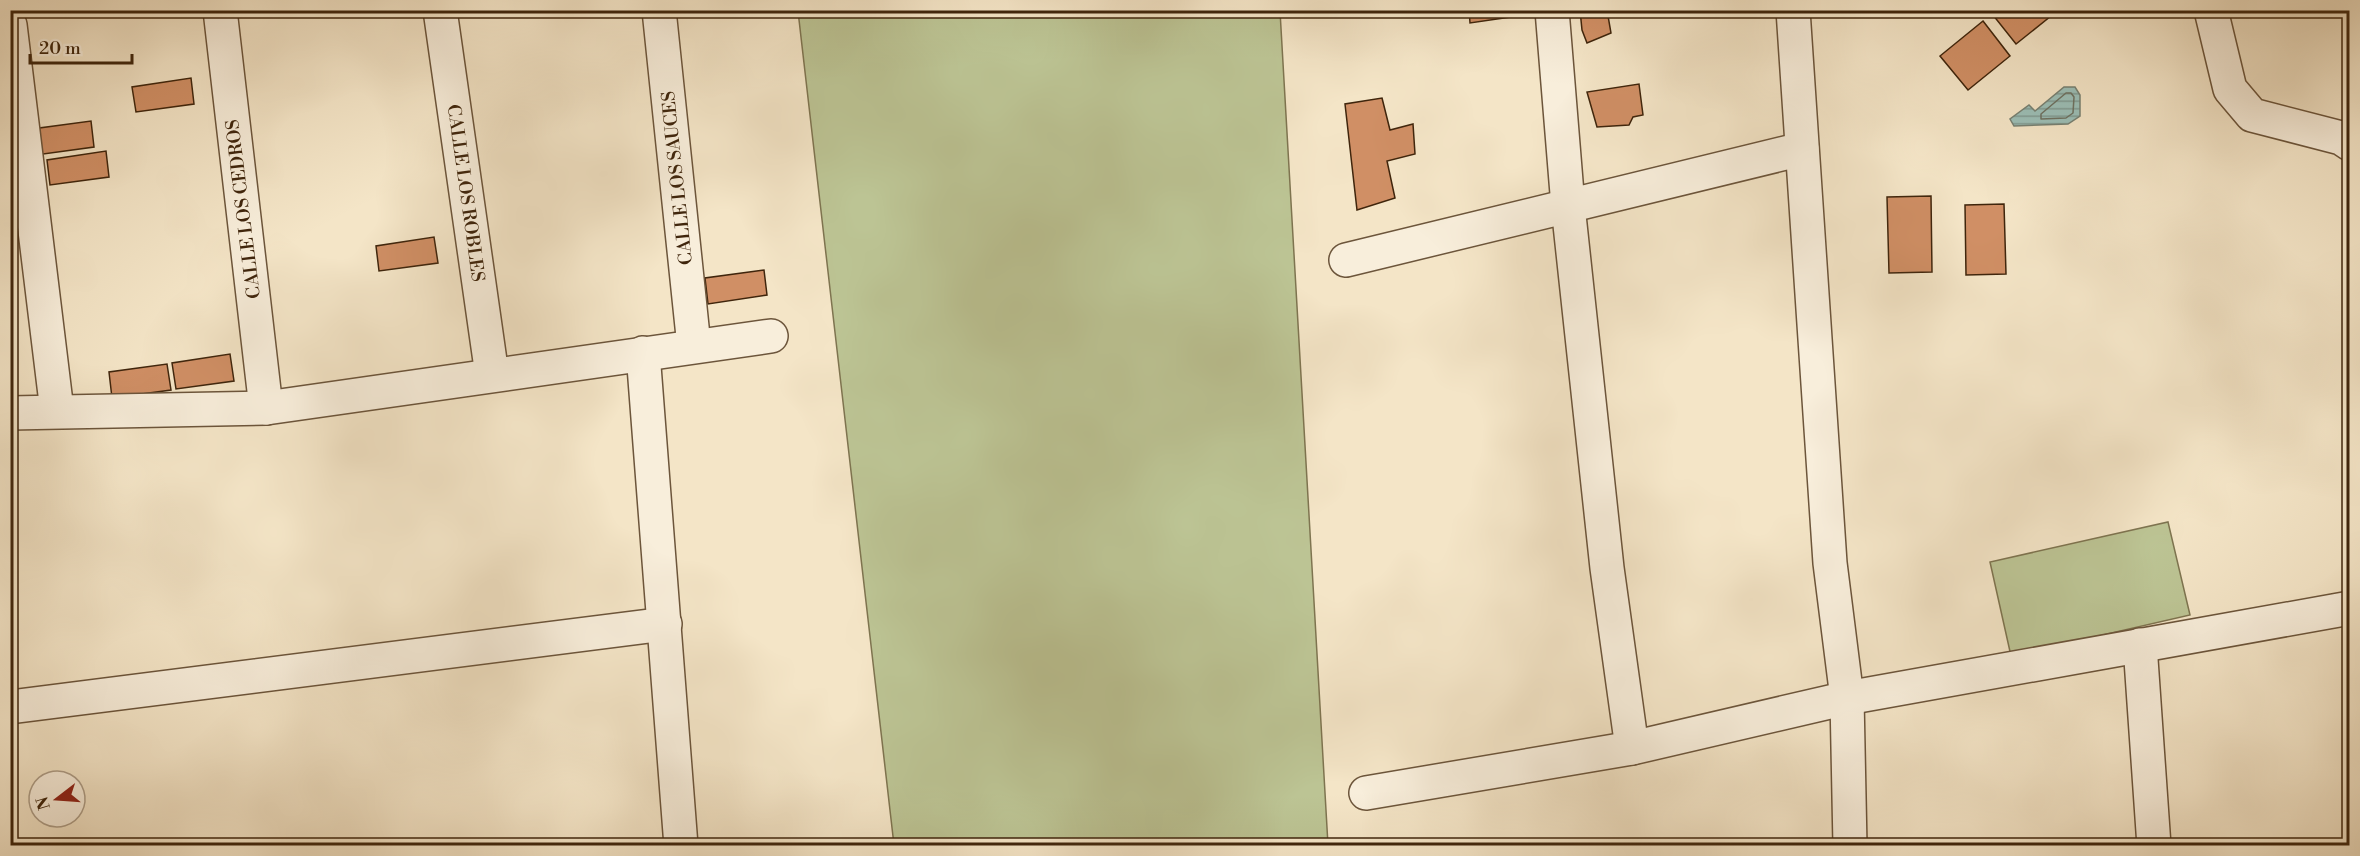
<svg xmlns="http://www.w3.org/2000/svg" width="2360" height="856" font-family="'Libre Bodoni',serif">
<defs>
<pattern id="water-rules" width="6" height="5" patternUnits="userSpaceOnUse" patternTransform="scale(1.5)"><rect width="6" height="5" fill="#9cbfb7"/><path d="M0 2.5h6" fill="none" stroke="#819b93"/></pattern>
</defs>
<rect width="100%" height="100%" fill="#f4e5c7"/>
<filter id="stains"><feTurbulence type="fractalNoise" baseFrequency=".00333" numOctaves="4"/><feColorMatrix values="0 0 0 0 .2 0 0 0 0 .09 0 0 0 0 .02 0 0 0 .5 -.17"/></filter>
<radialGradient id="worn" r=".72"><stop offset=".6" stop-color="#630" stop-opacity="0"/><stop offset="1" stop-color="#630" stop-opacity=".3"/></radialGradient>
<g fill="#bcc494" stroke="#7e7450" stroke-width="1.5">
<path d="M798,11H1280L1328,845H894Z"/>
<path d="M2168,522L2190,615L2011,656L1990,562Z"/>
</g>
<path fill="url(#water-rules)" stroke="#778173" stroke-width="1.5" d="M2064,87H2075L2080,95V116L2068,124L2014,126L2010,119L2029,105L2035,111Z"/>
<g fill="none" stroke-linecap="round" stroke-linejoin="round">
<path stroke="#6e7262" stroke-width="1.5" d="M2066,93H2071L2074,97L2073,113L2066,118L2041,119V114Z"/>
</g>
<g fill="#d08f65" stroke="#3f250c" stroke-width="1.5">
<path d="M1469,10H1523L1524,15L1470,23Z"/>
<path d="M1580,10H1607L1611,33L1587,43L1582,30Z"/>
<path d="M1989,10H2054L2056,12L2016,44Z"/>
<path d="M1983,21L2010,56L1968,90L1940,56Z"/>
<path d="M191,78L194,104L136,112L132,87Z"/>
<path d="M1639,84L1643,115L1633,117L1629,125L1597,127L1587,92Z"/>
<path d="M1382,98L1390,130L1413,124L1415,154L1387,161L1395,198L1357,210L1345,104Z"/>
<path d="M91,121L94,147L36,155L32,129Z"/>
<path d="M106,151L109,177L50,185L47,160Z"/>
<path d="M1931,196L1932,272L1889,273L1887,197Z"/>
<path d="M2004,204L2006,274L1966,275L1965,205Z"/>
<path d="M434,237L438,263L379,271L376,246Z"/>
<path d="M764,270L767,295L708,304L705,278Z"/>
<path d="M230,354L234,381L176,389L172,363Z"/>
<path d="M167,364L171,390L112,398L109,372Z"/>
</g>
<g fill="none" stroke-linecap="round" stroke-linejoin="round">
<defs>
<g id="minor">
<path d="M220,10L266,408"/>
<path d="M440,10L492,375"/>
<path d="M659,10L694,346"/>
<path d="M1552,10L1568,206L1607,568L1632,748"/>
<path d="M1793,10L1830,563L1847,698L1850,846"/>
<path d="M2211,10L2230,89L2252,115L2341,138L2350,144"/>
<path d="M10,25L57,411"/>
<path d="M1346,260L1802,149"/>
<path d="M643,353L681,846"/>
<path d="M10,413L266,408L771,336"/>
<path d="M2140,645L2154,846"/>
<path d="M10,707L665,624"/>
<path d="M1366,793L1632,748L1847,698L2350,608"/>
</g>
</defs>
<use href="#minor" stroke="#6c553b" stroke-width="36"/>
<use href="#minor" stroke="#f8eedb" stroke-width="33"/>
</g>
<g text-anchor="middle" stroke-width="4.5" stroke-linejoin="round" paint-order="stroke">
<g font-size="18" fill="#3f250c" stroke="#f8eedb">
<text transform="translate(677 178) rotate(-96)" y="6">CALLE LOS SAUCES</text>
<text transform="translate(466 193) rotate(82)" y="6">CALLE LOS ROBLES</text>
<text transform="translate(243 209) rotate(-97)" y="6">CALLE LOS CEDROS</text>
</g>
</g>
<rect width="2360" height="856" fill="none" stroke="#f4e5c7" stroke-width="36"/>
<rect x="12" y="12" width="2336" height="832" fill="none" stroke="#3f250c" stroke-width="3"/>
<rect x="18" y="18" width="2324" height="820" fill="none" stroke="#3f250c" stroke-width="1.5"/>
<g transform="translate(57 799) rotate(253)"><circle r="28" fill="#f8eedb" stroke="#ae9e88" stroke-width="1.5"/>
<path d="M0-4.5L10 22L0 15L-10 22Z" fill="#8f2418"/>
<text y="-9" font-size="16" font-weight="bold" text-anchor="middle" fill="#3f250c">N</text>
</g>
<path d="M30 54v9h102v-9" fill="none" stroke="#3f250c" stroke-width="3"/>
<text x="39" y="54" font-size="18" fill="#3f250c" stroke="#f8eedb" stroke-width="4.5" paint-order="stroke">20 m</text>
<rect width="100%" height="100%" filter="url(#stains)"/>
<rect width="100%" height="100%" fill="url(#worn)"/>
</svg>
